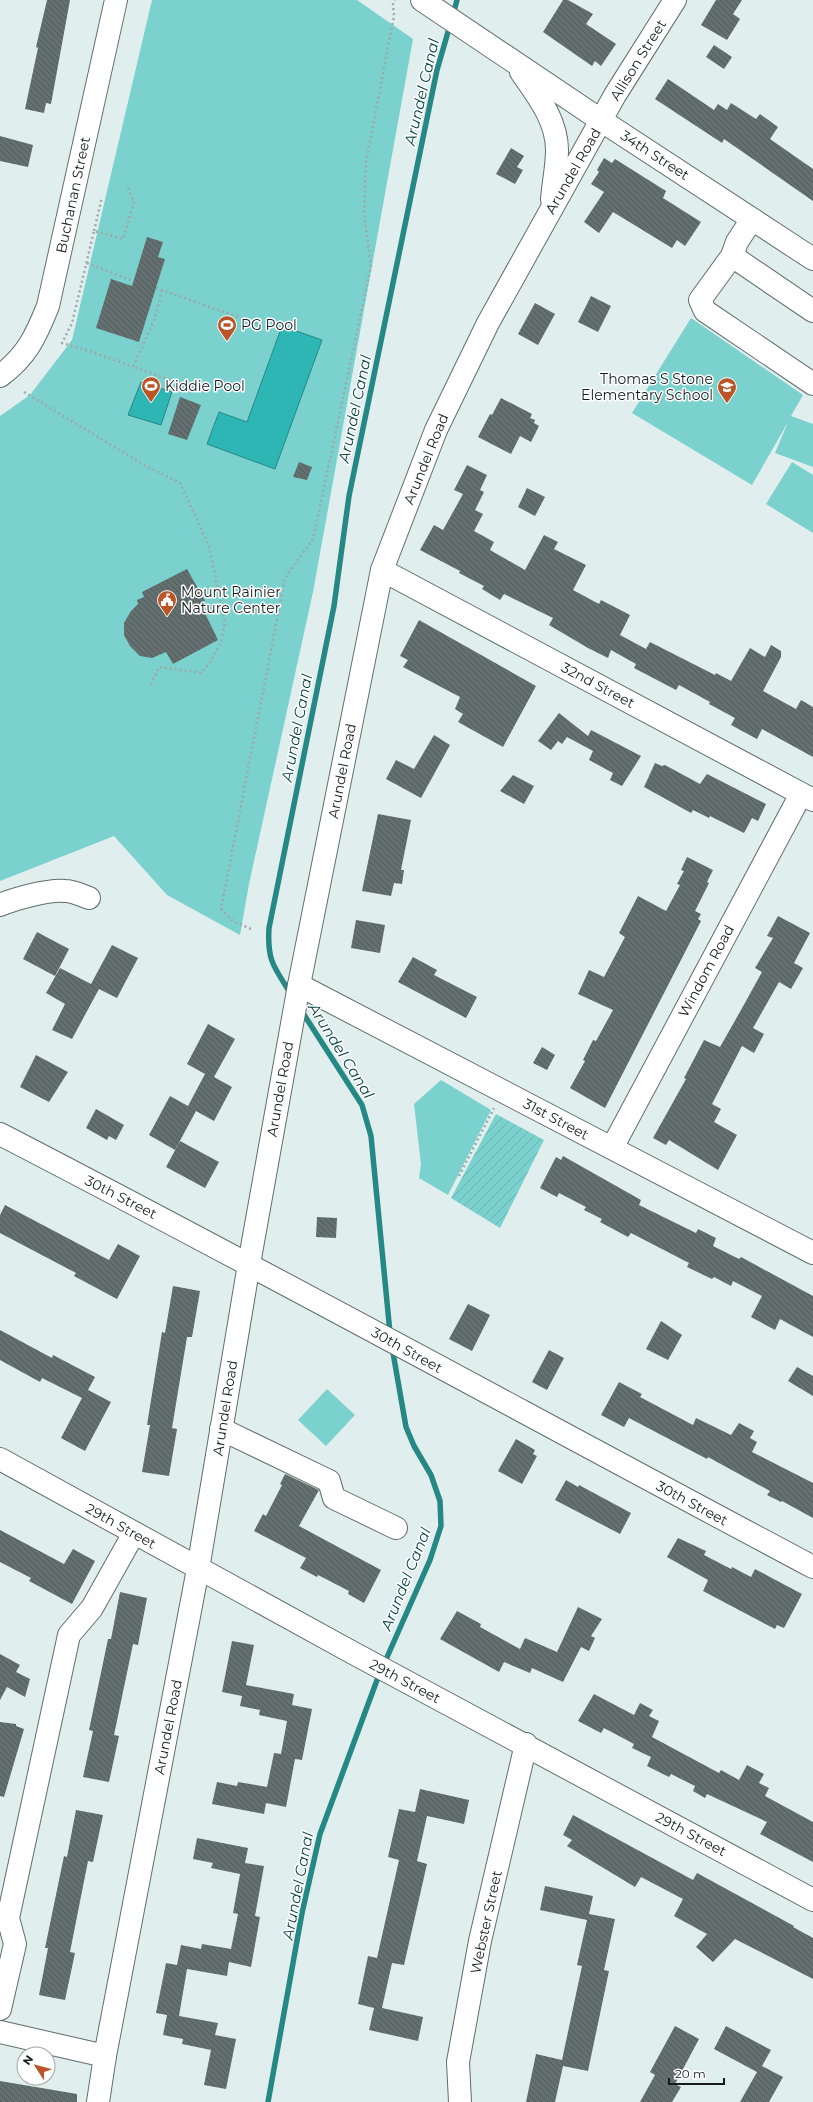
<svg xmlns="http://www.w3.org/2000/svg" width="813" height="2102" font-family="Montserrat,sans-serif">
<defs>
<pattern id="garden-furrows" width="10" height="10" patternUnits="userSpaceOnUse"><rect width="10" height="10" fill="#7ad1ce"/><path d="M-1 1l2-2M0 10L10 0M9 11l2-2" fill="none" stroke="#69b3b0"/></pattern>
<pattern id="building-back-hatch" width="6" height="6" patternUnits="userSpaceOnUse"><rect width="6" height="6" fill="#63706f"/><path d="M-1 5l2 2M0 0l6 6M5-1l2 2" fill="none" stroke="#515b5a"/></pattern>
</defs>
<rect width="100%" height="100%" fill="#e0efee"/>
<g fill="#7ad1ce">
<path d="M152,0H357L413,39L313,592L249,884L240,935L167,895L114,836L0,881V416L30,395L72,340Z"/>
<path d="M691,318L803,395L791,416L813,424V467L775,453L788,422L752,485L632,413Z"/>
<path d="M792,462L813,475V533L766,504Z"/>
<path d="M441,1080L491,1110L448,1195L419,1178L421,1164L414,1104Z"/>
<path d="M327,1389L355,1415L326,1446L298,1420Z"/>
</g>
<path fill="url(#garden-furrows)" d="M496,1114L544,1140L500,1228L451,1198Z"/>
<g fill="#2db6b3" stroke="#268885">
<path d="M282,326L322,340L275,469L207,444L219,412L247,422Z"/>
<path d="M141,382L172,392L161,425L128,415Z"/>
</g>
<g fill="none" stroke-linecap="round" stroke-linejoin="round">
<g stroke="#268885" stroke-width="5.5">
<path d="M453,15L457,0"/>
<path d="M291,994C274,967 267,961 269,928L334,606L349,496L437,70L450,25"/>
<path d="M301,1010L362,1105L371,1136L390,1333"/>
<path d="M384,1664L430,1560L441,1526L440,1501L431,1475L414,1446L406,1427L392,1347"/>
<path d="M268,2102L302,1913L320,1834L380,1672"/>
</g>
</g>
<g fill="url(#building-back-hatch)">
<path d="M47,0H70L51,104L46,103L44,113L25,109L38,48L36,47Z"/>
<path d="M563,0H568L593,14L586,24L616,44L601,66L595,61L592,66L543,32Z"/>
<path d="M716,0H742L733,14L740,19L727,40L701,25Z"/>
<path d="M714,45L732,57L724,69L706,57Z"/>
<path d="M668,79L714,110L718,104L727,110L731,103L756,119L760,114L778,127L770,139L813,169V201L724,139L722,143L655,99Z"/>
<path d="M0,136L33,145L28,167L0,161Z"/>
<path d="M511,148L524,156L517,167L523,170L515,184L496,174Z"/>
<path d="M604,158L612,163L615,159L666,191L663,198L701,222L685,246L677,240L672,248L613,212L599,233L584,222L604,192L591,184L599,172L597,170Z"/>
<path d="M147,237L163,242L158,257L165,259L139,342L96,328L111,279L132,286Z"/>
<path d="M591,296L611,306L598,332L578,322Z"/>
<path d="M535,303L555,314L538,345L518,334Z"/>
<path d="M180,397L201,405L187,440L168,434Z"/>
<path d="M501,398L532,414L530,418L535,420L534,423L539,426L531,442L520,436L511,454L478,437L490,414L492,415Z"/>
<path d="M299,462L312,467L307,480L293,477Z"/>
<path d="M467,465L487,475L480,490L484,492L475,510L483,514L474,531L494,542L490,550L525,570L544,535L558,542L554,549L586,565L573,590L599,604L601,600L630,615L620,635L646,649L650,642L715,675L716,673L731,681L750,648L765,657L771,645L781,651V657L763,691L796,709L801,700L813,707V757L762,729L757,739L731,725L735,718L709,704L710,702L679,685L676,690L634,668L636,664L611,650L608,658L588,648L549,625L553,618L504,594L500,600L482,589L484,586L459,573L460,571L420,550L434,525L443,530L463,494L454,490Z"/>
<path d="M527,488L545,497L535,516L518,507Z"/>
<path d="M187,569L205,601L200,603L218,640L173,664L166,652L152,658L140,656L130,646L124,635V623L131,611L138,604L137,600L144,597L142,592Z"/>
<path d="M419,620L536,686L503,747L458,722L463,714L455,709L460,697L403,667L408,660L400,656Z"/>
<path d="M559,713L588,736L591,730L641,756L622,786L610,780L613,773L589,760L593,751L567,737L562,744L558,741L551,750L538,741Z"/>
<path d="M434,735L450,745L421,798L386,779L396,760L414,769Z"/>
<path d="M655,763L662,766L665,765L700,784L707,774L766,804L758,821L752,818L744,833L710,816L709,818L693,810L691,813L644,787Z"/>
<path d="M513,775L534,786L524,804L500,791Z"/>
<path d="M378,814L411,820L401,870H404L402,884L394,883L391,896L362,891Z"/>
<path d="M687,857L713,870L707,882L709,883L695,911L701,914L698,919L701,921L605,1108L570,1088L585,1061L583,1060L593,1040L596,1041L613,1010L578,994L589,970L604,977L625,937L619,933L638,896L666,911L680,885L677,884L684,871L681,870Z"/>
<path d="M778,916L810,933L794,963L803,968L791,989L779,982L753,1028L764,1034L754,1053L742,1046L712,1104L721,1109L714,1122L737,1135L718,1170L669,1140L666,1145L653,1138L686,1079L684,1078L704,1040L720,1047L741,1010L762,972L755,968L773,938L767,936Z"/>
<path d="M356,920L385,925L380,953L351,948Z"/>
<path d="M37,932L69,949L55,976L23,959Z"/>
<path d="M112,945L138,958L117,998L99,989L72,1039L52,1030L65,1004L46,993L60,968L91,984Z"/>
<path d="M413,957L437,970L434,975L477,997L466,1018L398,982Z"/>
<path d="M208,1024L235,1039L214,1077L232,1087L214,1121L196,1111L175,1150L149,1135L170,1096L188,1106L205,1074L187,1064Z"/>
<path d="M542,1047L555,1055L547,1070L533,1063Z"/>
<path d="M36,1055L68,1072L49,1102L20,1087Z"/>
<path d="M96,1109L124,1125L116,1140L109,1136L107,1140L86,1128Z"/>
<path d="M180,1141L219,1162L205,1188L166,1167Z"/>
<path d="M563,1156L641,1200L639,1205L696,1233L698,1229L716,1238L713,1246L739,1259L741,1257L813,1296V1337L780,1319L775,1330L751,1317L762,1296L733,1281L731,1286L714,1277L712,1279L687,1267L689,1263L631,1233L628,1237L600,1222L602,1219L584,1210L586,1207L559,1193L557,1197L540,1188L556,1157L561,1160Z"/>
<path d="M5,1205L109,1260L118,1244L140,1256L117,1299L74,1276L76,1273L0,1233V1215Z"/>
<path d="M317,1217L337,1218L336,1238L316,1237Z"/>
<path d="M173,1286L200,1291L192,1337H187L172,1428L177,1429L169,1476L142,1472L150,1425H147L162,1332L165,1333Z"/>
<path d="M468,1304L490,1315L472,1351L449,1339Z"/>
<path d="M661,1321L682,1335L668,1360L646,1349Z"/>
<path d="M0,1330L52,1358L53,1355L95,1377L88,1390L111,1402L85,1451L61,1438L82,1398L42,1378L40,1382L0,1360Z"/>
<path d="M549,1350L564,1358L547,1390L532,1382Z"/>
<path d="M797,1367L813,1376V1396L788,1381Z"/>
<path d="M619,1382L642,1394L640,1397L693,1425L696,1418L731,1435L739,1423L754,1431L750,1438L757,1442L752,1452L813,1483V1518L782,1501L781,1502L767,1495L770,1491L708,1457L707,1459L629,1418L624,1427L601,1415Z"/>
<path d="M516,1439L535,1450L533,1454L537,1456L522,1484L498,1471Z"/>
<path d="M285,1474L319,1490L299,1526L381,1570L364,1603L348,1594L349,1591L318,1575L317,1577L300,1568L306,1558L254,1531L263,1514L266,1516L282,1485L280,1484Z"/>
<path d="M566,1480L578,1487L579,1485L631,1513L620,1534L555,1500Z"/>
<path d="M0,1530L64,1564L73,1549L95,1561L72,1604L29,1581L31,1578L0,1562Z"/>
<path d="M678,1538L706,1551L704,1555L731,1569L732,1567L751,1577L755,1569L802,1594L784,1628L777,1625L775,1629L703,1591L708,1580L667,1557Z"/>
<path d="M120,1592L147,1598L138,1645L133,1644L114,1735L119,1736L109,1782L83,1777L93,1731L89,1730L108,1639H111Z"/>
<path d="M578,1607L602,1619L591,1636L595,1638L589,1651L581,1647L563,1682L532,1668L530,1673L504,1662L499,1672L440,1639L457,1611L481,1624L480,1627L520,1649L525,1638L557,1652Z"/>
<path d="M232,1641L254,1645L246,1685L294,1694L292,1705L312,1709L302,1760L295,1759L286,1807L266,1803L264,1814L212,1804L217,1782L237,1786L238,1782L267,1787L274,1753L281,1754L287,1721L259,1715L260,1710L240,1706L242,1696L222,1692Z"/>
<path d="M0,1654L20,1665L16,1672L30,1679L25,1697L7,1687L0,1700Z"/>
<path d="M594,1694L634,1715L640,1703L653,1710L649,1716L659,1721L652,1737L719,1773L721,1770L739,1780L747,1765L764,1774L759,1783L769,1788L765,1796L813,1822V1862L760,1834L767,1822L707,1794L705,1798L693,1791L695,1786L671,1774L669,1777L647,1766L651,1757L632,1748L634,1744L604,1728L601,1733L578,1721Z"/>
<path d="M0,1722L16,1724V1726L24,1729L4,1797L0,1796Z"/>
<path d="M420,1789L469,1800L464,1824L427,1816L417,1861L427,1864L404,1965L392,1963L382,2008L423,2017L418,2041L369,2030L374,2008L358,2004L368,1956L377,1958L399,1860L388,1857L399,1809L415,1812Z"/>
<path d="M76,1810L103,1815L93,1862L88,1861L70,1952L75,1953L65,2000L39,1995L48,1948H45L64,1856L67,1857Z"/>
<path d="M573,1815L693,1880L697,1873L794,1926L793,1927L813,1938V1979L735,1939L713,1962L696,1947L707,1934L674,1916L683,1899L641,1877L635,1887L567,1846L572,1840L563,1835Z"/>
<path d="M197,1838L248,1848L245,1863L264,1866L255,1916L260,1917L251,1967L229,1962L227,1976L187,1969L179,2016L218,2023L215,2035L236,2039L226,2089L204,2085L211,2050L182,2044L183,2039L163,2035L167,2015L156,2013L166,1963L177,1965L181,1945L201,1949L202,1944L231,1949L238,1914L233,1913L240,1874L211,1868L213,1863L193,1859Z"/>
<path d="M545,1886L593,1896L589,1914L615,1919L604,1970L609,1971L588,2071L563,2066L555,2102H526L536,2054L562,2060L582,1966L577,1965L587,1920L540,1910Z"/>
<path d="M675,2026L699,2039L675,2084L681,2087L672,2102H640L655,2075L650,2072Z"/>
<path d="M726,2026L771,2050L762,2066L783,2077L769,2102H740L757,2072L714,2049Z"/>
<path d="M0,2081L77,2094V2102H0Z"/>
</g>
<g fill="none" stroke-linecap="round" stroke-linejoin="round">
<defs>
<g id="minor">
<path d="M422,0L602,121L813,259"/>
<path d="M521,72C537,95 557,120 557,150C557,167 553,184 552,200"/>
<path d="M752,219L737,242L732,256L700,300L705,311L813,384"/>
<path d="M732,256L813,311"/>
<path d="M0,376C27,356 36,336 48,306L116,0"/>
<path d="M382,570L813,800"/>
<path d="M0,905C14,899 49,889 65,891C73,891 81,895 89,898"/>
<path d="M299,985L813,1253"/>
<path d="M0,1134C273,1275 542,1423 813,1567"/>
<path d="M612,1148L801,794"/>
<path d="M221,1429L329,1481L334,1498L396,1528"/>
<path d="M0,1459L355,1654L813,1900"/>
<path d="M0,2009L15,1944L8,1918L69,1635L92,1608L134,1533"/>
<path d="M0,2032L105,2056"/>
<path d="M98,2102L105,2056L198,1569L249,1264L299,985L382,570L436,430L488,323L615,95L675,0"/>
<path d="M460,2102L458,2062L480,1941L526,1744"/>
</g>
</defs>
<use href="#minor" stroke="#606d6c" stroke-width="24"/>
<g stroke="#9da9a8" stroke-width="2.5" stroke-dasharray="2 3" stroke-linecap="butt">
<path d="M128,188L134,202L123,239L94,231L72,323L62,343L98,354L133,367"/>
<path d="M94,231L102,197"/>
<path d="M87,263L133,281"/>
<path d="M156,288L258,324"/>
<path d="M162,290L155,318L133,367L206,392"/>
<path d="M24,392L144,465L180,483L209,546L225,623L221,642L210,663L201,673L159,667L150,686"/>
<path d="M251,929L233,921L221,909L285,578L313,539L371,266L364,213L366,162L394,16L393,4L395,0"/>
<path d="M459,1176L494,1108"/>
</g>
<use href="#minor" stroke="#fff" stroke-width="22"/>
</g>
<defs>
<symbol id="stadium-pin" viewBox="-11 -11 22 30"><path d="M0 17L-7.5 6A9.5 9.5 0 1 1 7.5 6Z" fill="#bb5527" stroke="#fff"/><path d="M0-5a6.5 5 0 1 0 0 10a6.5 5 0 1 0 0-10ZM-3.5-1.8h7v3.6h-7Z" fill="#fff"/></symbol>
<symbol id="school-pin" viewBox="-11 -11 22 30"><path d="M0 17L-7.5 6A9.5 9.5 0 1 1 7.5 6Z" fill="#bb5527" stroke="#fff"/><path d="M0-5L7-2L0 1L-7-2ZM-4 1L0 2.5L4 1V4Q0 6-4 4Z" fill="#fff"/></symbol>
<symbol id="civic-pin" viewBox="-11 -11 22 30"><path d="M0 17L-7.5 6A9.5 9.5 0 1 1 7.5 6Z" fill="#bb5527" stroke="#fff"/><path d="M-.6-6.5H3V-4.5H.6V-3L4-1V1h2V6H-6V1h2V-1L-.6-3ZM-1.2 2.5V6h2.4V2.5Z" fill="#fff"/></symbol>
</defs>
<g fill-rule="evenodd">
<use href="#stadium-pin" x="216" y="314" width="22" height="30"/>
<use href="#stadium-pin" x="140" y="375" width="22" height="30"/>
<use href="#school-pin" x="716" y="376" width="22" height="30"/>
<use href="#civic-pin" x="156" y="589" width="22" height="30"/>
</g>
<g text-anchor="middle" stroke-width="3" stroke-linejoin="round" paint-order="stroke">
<g font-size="14" fill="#161b1b" stroke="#fff">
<text transform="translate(638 60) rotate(-58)" y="5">Allison Street</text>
<text transform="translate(655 155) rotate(33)" y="5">34th Street</text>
<text transform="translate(573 171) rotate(-60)" y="5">Arundel Road</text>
<text transform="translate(73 195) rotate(-78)" y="5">Buchanan Street</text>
<text transform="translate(426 459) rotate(-68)" y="5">Arundel Road</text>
<text transform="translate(598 685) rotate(28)" y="5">32nd Street</text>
<text transform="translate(342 771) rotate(-79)" y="5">Arundel Road</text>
<text transform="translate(706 971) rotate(-62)" y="5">Windom Road</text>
<text transform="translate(280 1089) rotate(-80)" y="5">Arundel Road</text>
<text transform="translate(556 1119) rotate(28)" y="5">31st Street</text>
<text transform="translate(121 1197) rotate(27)" y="5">30th Street</text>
<text transform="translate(407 1350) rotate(29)" y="5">30th Street</text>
<text transform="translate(225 1408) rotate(-81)" y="5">Arundel Road</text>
<text transform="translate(692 1503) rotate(28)" y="5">30th Street</text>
<text transform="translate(121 1526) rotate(29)" y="5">29th Street</text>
<text transform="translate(405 1681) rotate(28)" y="5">29th Street</text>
<text transform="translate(168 1727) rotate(-79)" y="5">Arundel Road</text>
<text transform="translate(691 1834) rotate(28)" y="5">29th Street</text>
<text transform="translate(486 1922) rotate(-78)" y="5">Webster Street</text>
</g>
<g font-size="14" fill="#161b1b" stroke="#fff" text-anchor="start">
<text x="241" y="330">PG Pool</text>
<text x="713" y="384" text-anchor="end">Thomas S Stone<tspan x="713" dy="16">Elementary School</tspan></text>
<text x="165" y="391">Kiddie Pool</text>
<text x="181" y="597">Mount Rainier<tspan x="181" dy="16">Nature Center</tspan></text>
</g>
<g font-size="15" font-style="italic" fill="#013f3e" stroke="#fff">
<text transform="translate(422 92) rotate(-77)" y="5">Arundel Canal</text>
<text transform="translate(355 409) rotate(-78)" y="5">Arundel Canal</text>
<text transform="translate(297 728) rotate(-79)" y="5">Arundel Canal</text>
<text transform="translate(341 1051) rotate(58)" y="5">Arundel Canal</text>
<text transform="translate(406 1579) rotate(-68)" y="5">Arundel Canal</text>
<text transform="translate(298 1886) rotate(-79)" y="5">Arundel Canal</text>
</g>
</g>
<g transform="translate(36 2066) rotate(306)"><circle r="19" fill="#ffffff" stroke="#a2a4a4"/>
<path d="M0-3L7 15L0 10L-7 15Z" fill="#bb5527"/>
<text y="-6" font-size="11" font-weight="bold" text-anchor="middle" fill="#161b1b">N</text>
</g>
<path d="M669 2078v6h55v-6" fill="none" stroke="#161b1b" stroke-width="2"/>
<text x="675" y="2078" font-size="12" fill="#161b1b" stroke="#ffffff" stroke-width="3" paint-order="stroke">20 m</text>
</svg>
